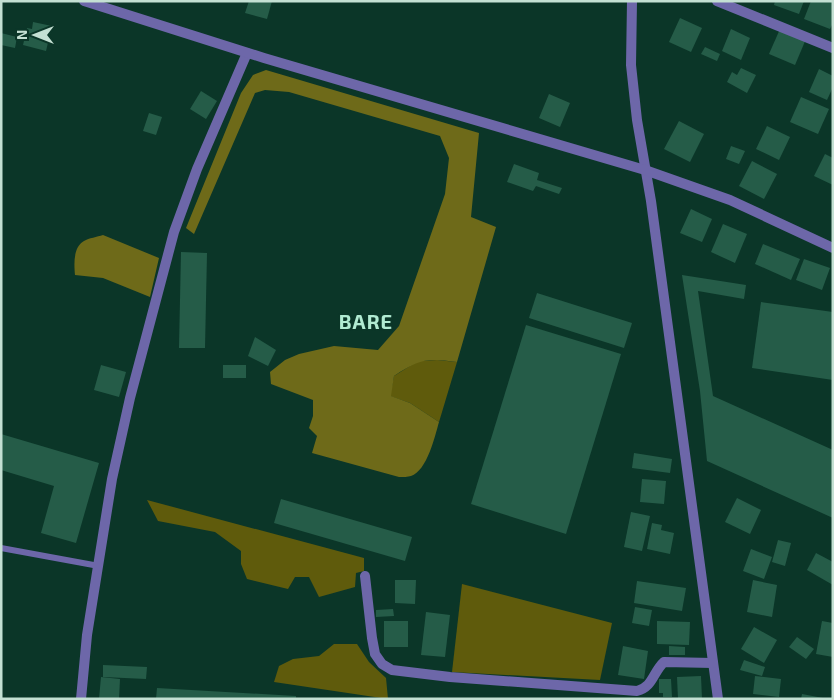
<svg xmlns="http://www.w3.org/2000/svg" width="834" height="700" font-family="'Exo 2',sans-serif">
<rect width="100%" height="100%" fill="#0b3628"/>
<g fill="#5f5b0c">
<path d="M437,360L457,362L439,422L410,403L390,396L394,376L418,361Z"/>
<path d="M147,500L364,558V571L356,573L355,587L319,597L309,577H295L288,589L247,579L241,564V551L215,532L158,521Z"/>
<path d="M462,584L612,623L600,680L452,672Z"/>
<path d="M334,644H357L369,662L386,678L388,699L274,682L279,666L293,659L319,656Z"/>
</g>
<g fill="#6e6a19">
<path d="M266,70L479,133L471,217L496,227L457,362C426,358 420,359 394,376L391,396L410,403L439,422C435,436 427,471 411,476C408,477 403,477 399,477L312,453L317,436L309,428L313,416V400L271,384L270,372L285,360L299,354L334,346L378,350L399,326L445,194L449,158L440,136L289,92L265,90L255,93L194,234L186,228L241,93L253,75Z"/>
<path d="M103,235L159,258L150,297L103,278L75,275C74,264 73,247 84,241C89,238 97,237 103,235Z"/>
</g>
<g fill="#255c48">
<path d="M249,1H272L267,19L245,13Z"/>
<path d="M775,1H804L799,14L774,5Z"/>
<path d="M811,1H833V23L830,29L804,19Z"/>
<path d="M680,18L702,28L691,52L669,42Z"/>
<path d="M33,22L52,26L46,51L23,45L27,28L32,29Z"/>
<path d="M731,29L750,38L741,60L722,51Z"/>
<path d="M780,29L806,39L795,65L769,54Z"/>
<path d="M1,33L17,37L15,48L1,45Z"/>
<path d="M705,47L720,54L717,61L701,54Z"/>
<path d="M741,68L756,75L747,93L727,82L732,72L737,75Z"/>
<path d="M819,69L833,76V87L827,100L809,92Z"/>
<path d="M201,91L217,101L206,119L190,109Z"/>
<path d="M549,94L570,103L560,127L539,118Z"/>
<path d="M801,97L829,109L818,134L790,122Z"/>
<path d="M149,113L162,117L156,135L143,131Z"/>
<path d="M679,121L704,134L690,162L664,149Z"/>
<path d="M767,126L790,137L779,160L756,149Z"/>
<path d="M731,146L745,151L739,164L726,159Z"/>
<path d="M825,154L833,158V185L814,176Z"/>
<path d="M752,161L777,174L764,199L739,186Z"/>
<path d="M514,164L539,173L537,180L562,188L559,194L536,186L533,191L507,182Z"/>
<path d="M691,209L712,219L702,242L680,233Z"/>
<path d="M723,224L747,234L735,263L711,252Z"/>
<path d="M763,244L800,259L791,280L755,264Z"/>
<path d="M181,252L207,253L205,348H179Z"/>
<path d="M804,259L830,268L822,290L796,280Z"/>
<path d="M682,275L746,285L744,299L698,291L713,396L833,450V518L707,461L700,391Z"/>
<path d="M537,293L632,323L624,348L529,318Z"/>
<path d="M761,302L833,312V380L752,368Z"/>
<path d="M526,325L621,354L566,534L471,504Z"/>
<path d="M255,337L276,350L268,366L248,356Z"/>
<path d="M101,365L126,372L119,397L94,390Z"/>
<rect x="223" y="365" width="23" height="13"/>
<path d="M1,434L99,463L76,543L41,533L54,486L1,470Z"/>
<path d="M634,453L672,459L670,473L632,468Z"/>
<path d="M642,479L666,481L664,504L640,502Z"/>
<path d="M737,498L761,510L750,534L725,522Z"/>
<path d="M281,499L412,537L405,561L274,523Z"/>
<path d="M631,512L650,516L642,551L624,547Z"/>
<path d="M652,523L662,525L661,530L674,533L670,554L647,549Z"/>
<path d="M778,540L791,543L785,566L772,562Z"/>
<path d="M751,549L772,557L764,579L743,571Z"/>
<path d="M816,553L833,562V585L807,570Z"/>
<path d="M395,580H416L415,604L395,603Z"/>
<path d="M753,580L777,585L772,617L747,612Z"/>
<path d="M637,581L686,588L682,611L634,603Z"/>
<path d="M635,607L652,610L649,626L632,623Z"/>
<path d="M393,609L394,616L376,617V610Z"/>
<path d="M426,612L450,615L445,657L421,655Z"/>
<rect x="384" y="621" width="24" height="26"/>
<path d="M657,621L690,622L689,645L657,644Z"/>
<path d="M822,621L833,623V657L816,654Z"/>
<path d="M754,627L777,640L764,663L741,649Z"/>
<path d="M797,637L814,649L806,659L789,647Z"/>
<path d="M623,646L648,651L644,679L618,675Z"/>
<path d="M669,646L685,647V655H669Z"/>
<path d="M744,660L765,667L762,676L740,670Z"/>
<path d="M103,665L147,667L146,679L103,677Z"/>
<path d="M701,676L702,699H678L677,677Z"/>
<path d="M755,676L781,679L779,697L753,694Z"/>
<path d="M101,677L120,679L119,699H99Z"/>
<path d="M659,679H671L672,697H663V693H659Z"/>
<path d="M157,688L296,696V699H156Z"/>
<path d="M802,694L823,698V699H801Z"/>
</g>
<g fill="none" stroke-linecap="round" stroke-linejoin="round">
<path stroke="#6d67a9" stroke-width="6" d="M1,548L99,566"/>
<g stroke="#6d67a9" stroke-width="10">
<path d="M632,1L631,65L637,120L651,201L718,699"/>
<path d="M717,1L833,48"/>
<path d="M365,576L372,638L375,654L382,664L392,670L450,677L637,691C653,687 653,672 664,662L713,663"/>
<path d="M81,699L87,635L112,479L130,398L174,232L197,169L247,53"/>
</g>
<path stroke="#6d67a9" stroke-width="10" d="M84,1L264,58L645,170L730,200L833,248"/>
</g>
<g text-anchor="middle" stroke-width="4" stroke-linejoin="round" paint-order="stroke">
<g font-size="20" font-weight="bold" letter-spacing="1" fill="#b1ebd2" stroke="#0b3628">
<text x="366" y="329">BARE</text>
</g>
</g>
<rect width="834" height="700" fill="none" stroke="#c4e0d3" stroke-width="5"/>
<g transform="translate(35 35) rotate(270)" stroke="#0b3628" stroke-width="4" paint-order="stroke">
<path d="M0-4L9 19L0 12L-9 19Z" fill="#c4e0d3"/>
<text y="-8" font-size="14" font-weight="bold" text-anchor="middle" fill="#c4e0d3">N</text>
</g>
</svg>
